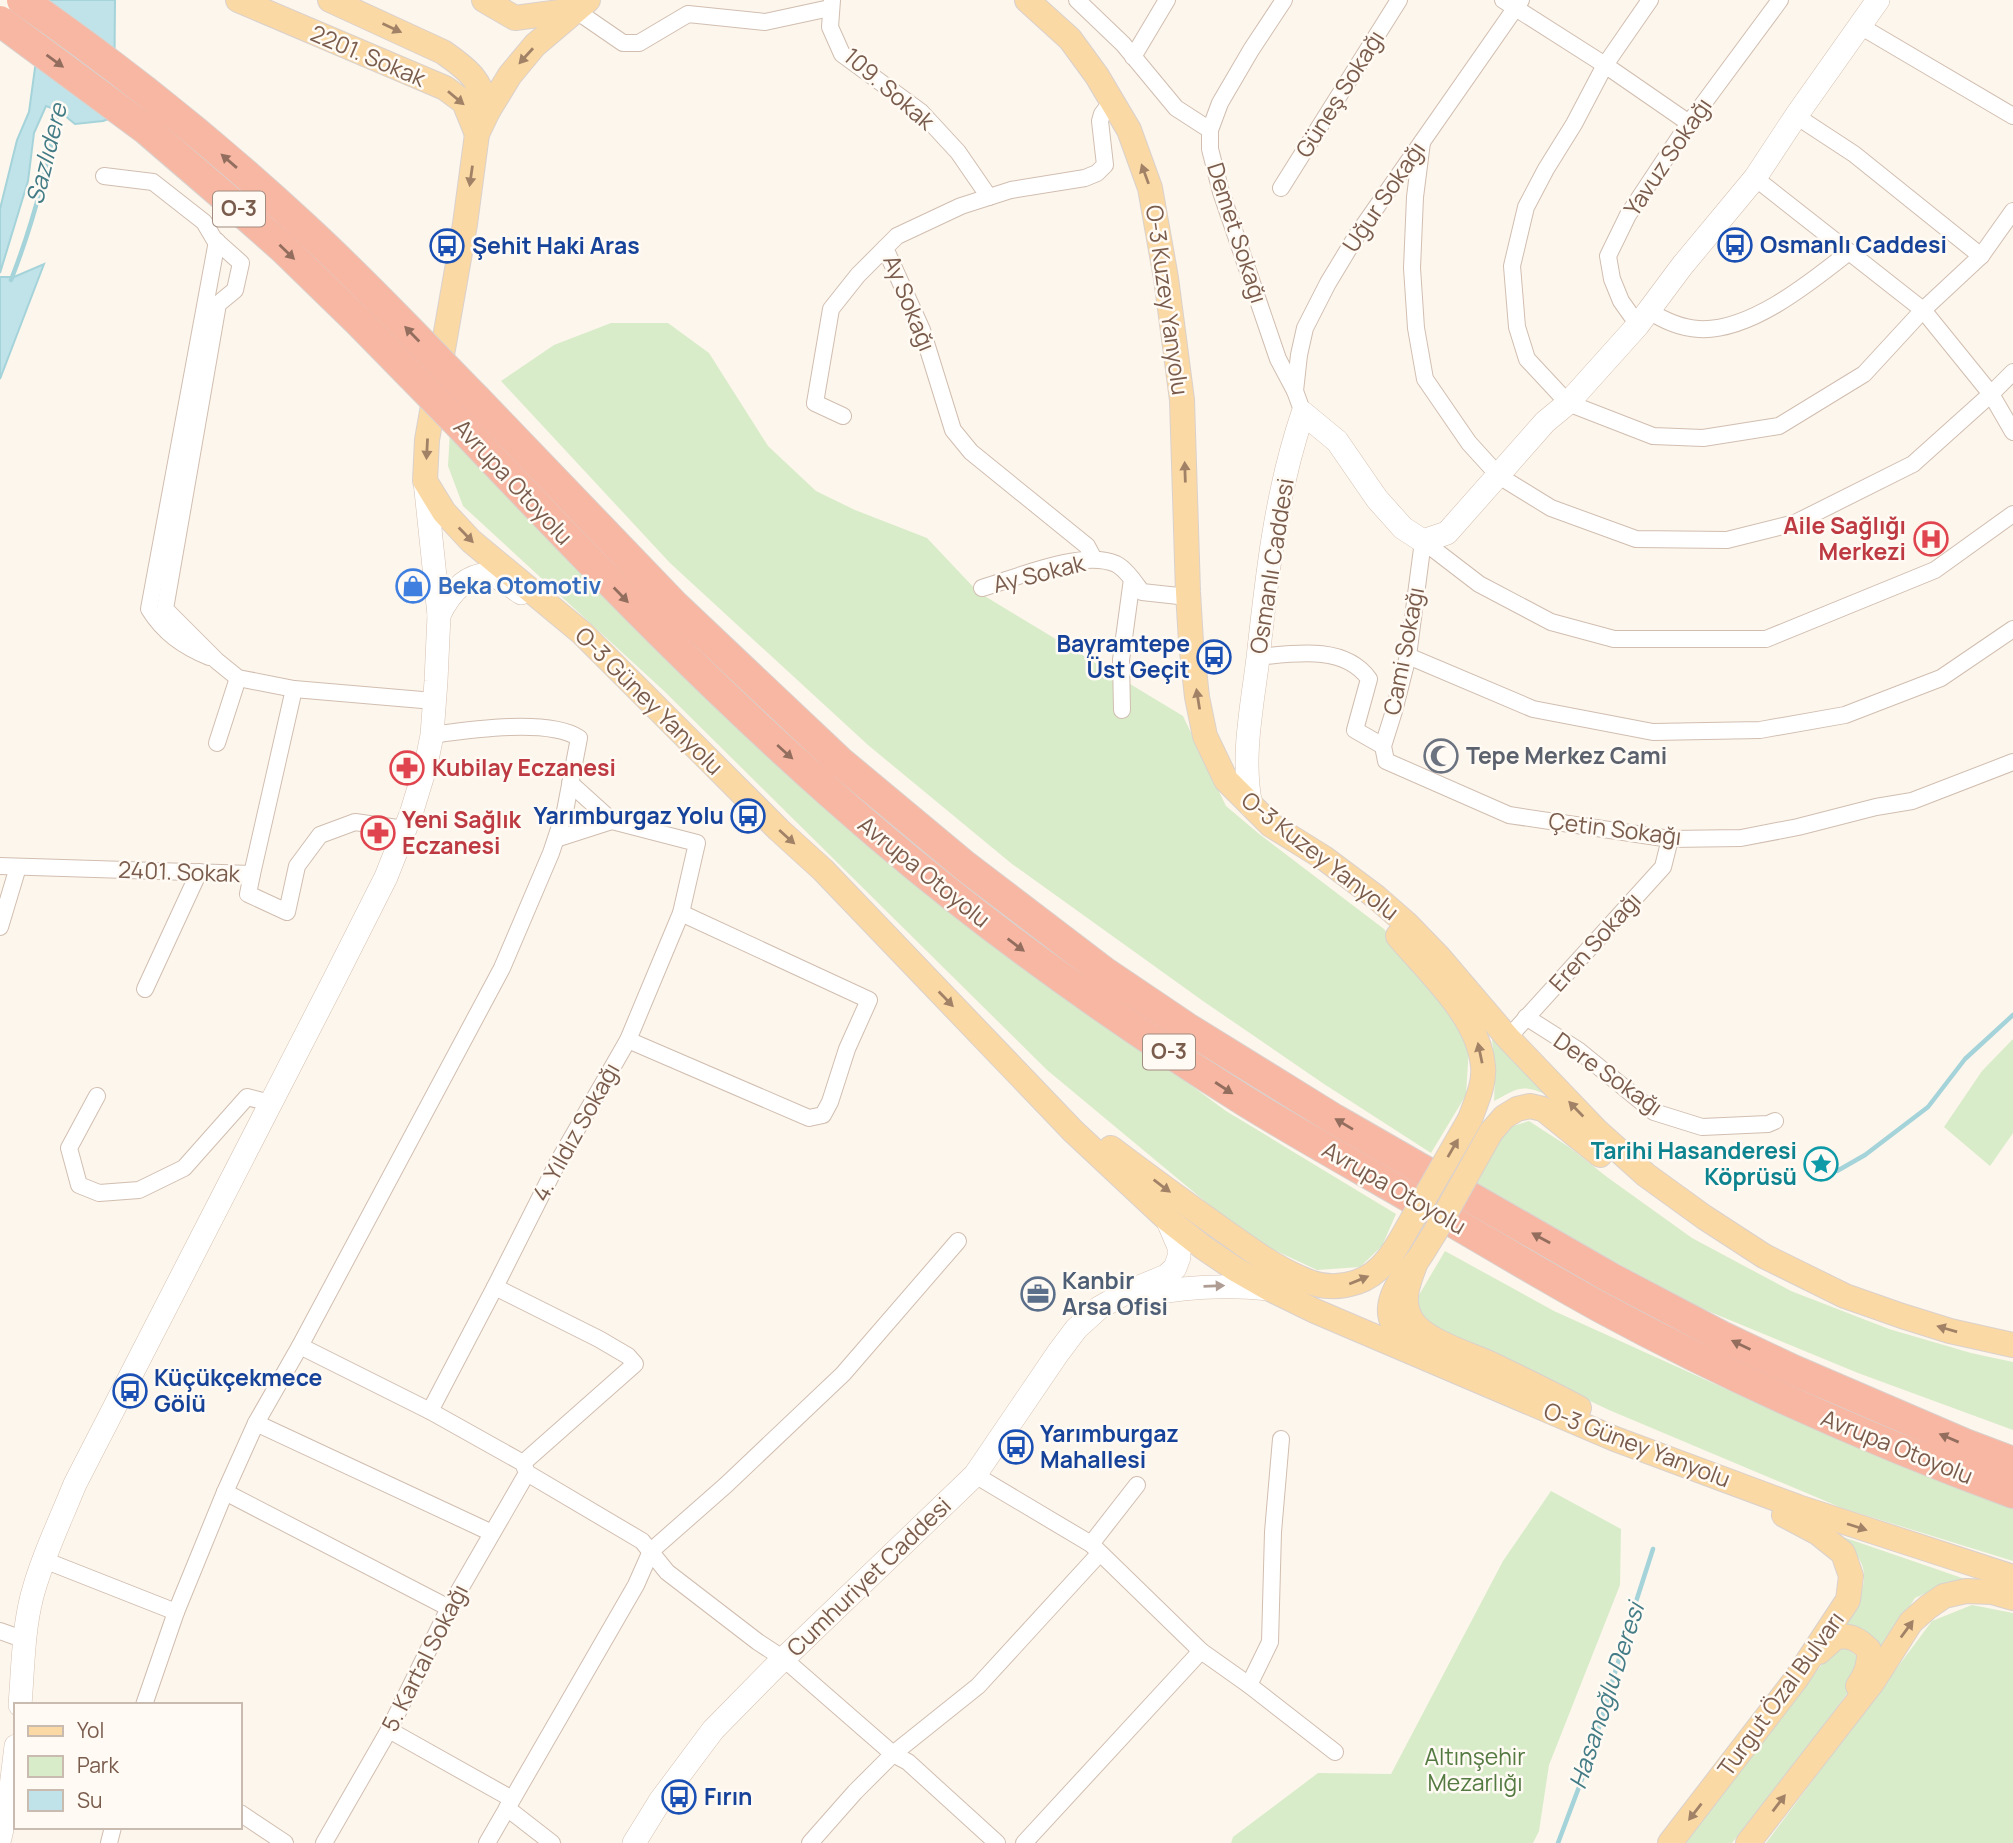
<svg xmlns="http://www.w3.org/2000/svg" width="2013" height="1843" font-family="Manrope,sans-serif">
<rect width="100%" height="100%" fill="#fdf6ec"/>
<g fill="#d8ecc9">
<path d="M611,323H668L709,353L768,446L816,491L855,510L927,538L978,592L1183,716L1226,806L1258,833L1384,929L1444,1002L1469,1047L1466,1095L1431,1153L1324,1084L1203,1001L1012,864L868,745L670,563L501,381L554,345Z"/>
<path d="M450,431L972,924L1226,1111L1396,1214L1382,1246L1360,1267L1317,1270L1249,1238L1047,1070L663,690L463,506L448,466Z"/>
<path d="M1492,1039L1550,1096C1522,1084 1520,1087 1494,1101L1495,1076Z"/>
<path d="M2013,1039V1133L1990,1166L1944,1127L1982,1071Z"/>
<path d="M1529,1121L1569,1147L1607,1177L1692,1238L1791,1291L1889,1329L1971,1353L2013,1362V1430L1858,1373L1691,1304L1476,1185L1497,1145L1510,1127Z"/>
<path d="M1445,1251L1554,1311L1759,1404L2013,1507V1561L1842,1508L1609,1410L1419,1320V1295Z"/>
<path d="M1551,1491L1621,1529L1620,1585L1549,1765L1539,1831L1533,1843H1231L1233,1837L1318,1773L1391,1774L1503,1561Z"/>
<path d="M1840,1536L1968,1580L1944,1585L1915,1598L1881,1651L1839,1630C1850,1613 1869,1590 1863,1568C1860,1556 1848,1545 1840,1536Z"/>
<path d="M1972,1605L2013,1613V1843H1766L1932,1621Z"/>
<path d="M1842,1648L1848,1649L1859,1658L1857,1680L1801,1756L1732,1843H1686L1829,1655Z"/>
</g>
<g fill="#bfe3e8" stroke="#a5d3da" stroke-width="2">
<path d="M39,0H115L114,117L103,121L75,124L59,111L46,106L34,133L28,181L0,273V209L17,140L29,112L41,24Z"/>
<path d="M44,264L0,379V277H14Z"/>
</g>
<g fill="none" stroke-linecap="round" stroke-linejoin="round">
<g stroke="#a5d3da" stroke-width="4.5">
<path d="M11,280C33,224 48,166 59,107"/>
<path d="M1837,1171L1865,1155L1928,1107L1965,1059L2013,1015"/>
<path d="M1558,1843L1591,1755L1633,1611L1653,1549"/>
</g>
<defs>
<g id="street">
<path d="M832,0L830,27L842,54L921,112L958,152L989,197"/>
<path d="M1077,0L1123,44L1176,108L1210,130"/>
<path d="M1284,0L1251,50L1220,103L1210,130V149L1221,192L1278,359L1295,391"/>
<path d="M1503,0L1605,65L1689,123"/>
<path d="M1650,0L1605,65L1574,124L1546,169L1526,207L1512,266L1517,327L1527,359L1568,403L1653,436L1703,438L1779,426L1864,374L1923,310L1981,256L2013,211"/>
<path d="M575,10L623,43H639L688,14L765,22L830,8"/>
<path d="M1860,26L2013,116"/>
<path d="M1133,57L1167,0"/>
<path d="M1796,116L1854,154L1981,256"/>
<path d="M1422,142L1415,197L1412,268L1416,328L1425,379L1469,443L1499,476L1551,508L1636,539L1727,540L1795,523L1913,464L1991,394L2013,372"/>
<path d="M104,176L153,182L204,222L214,239L241,263L235,290L218,304L165,609L217,661L238,678L294,689L434,701"/>
<path d="M1755,178L1923,310L1991,394L2013,432"/>
<path d="M1281,188L1399,0"/>
<path d="M1649,311C1665,321 1680,328 1699,329C1750,332 1811,282 1849,252"/>
<path d="M1638,325L1621,301L1612,279L1608,256L1628,215L1689,123L1780,0"/>
<path d="M1303,413L1295,391L1299,355L1305,328L1328,283L1357,235L1521,0"/>
<path d="M843,416L815,403L831,309L858,275L885,248"/>
<path d="M2013,514L1935,570L1766,639H1614L1551,622L1479,584L1423,541L1408,656L1394,711L1383,746L1386,761L1509,815L1670,839L1741,838L1798,827L1876,807L1912,801L2013,762"/>
<path d="M1094,559L1087,546L971,452L953,430L922,330L885,248L897,236L961,206L1011,190L1085,178L1097,173L1105,165L1100,121L1102,114L1113,100"/>
<path d="M982,588C1016,578 1082,549 1116,564C1126,569 1135,583 1142,592L1188,597"/>
<path d="M1408,656L1533,709L1653,732L1760,730L1845,715L1941,678L2013,629"/>
<path d="M209,657C183,646 164,633 149,609L217,241"/>
<path d="M1258,657C1295,653 1345,645 1369,679L1355,730L1383,746"/>
<path d="M1122,710L1121,660L1132,579"/>
<path d="M217,743L238,678"/>
<path d="M570,783L612,821"/>
<path d="M0,866L252,874L294,689"/>
<path d="M252,874L248,894L287,912L297,866L320,835L355,822L405,829"/>
<path d="M0,927L18,867"/>
<path d="M145,989L199,872"/>
<path d="M1526,1017L1578,1050L1654,1112L1702,1127L1768,1124L1775,1121"/>
<path d="M1508,1038L1663,867L1670,839"/>
<path d="M628,1040L809,1118L823,1115L830,1102L847,1049L869,1000L681,913"/>
<path d="M97,1096L69,1148L79,1185L99,1193L139,1190L184,1168L247,1097L270,1103"/>
<path d="M495,1287L599,1339L628,1356L635,1364L523,1463"/>
<path d="M300,1346L430,1411L523,1463L527,1473L642,1541L667,1572L758,1642L784,1659L893,1754L908,1762L997,1843"/>
<path d="M430,1411L495,1287L558,1162L628,1040L681,913L697,843L612,821L556,839"/>
<path d="M256,1423L492,1533"/>
<path d="M975,1475L1091,1544L1201,1651L1249,1685L1335,1752"/>
<path d="M225,1492L449,1608"/>
<path d="M1091,1544L1137,1485"/>
<path d="M44,1560L176,1612"/>
<path d="M0,1631L25,1640"/>
<path d="M1249,1685L1270,1642L1273,1532L1281,1439"/>
<path d="M144,1705L176,1612L225,1492L256,1423L300,1346L502,968L551,853L565,811L579,738C548,718 468,730 432,735"/>
<path d="M389,1730L512,1799"/>
<path d="M507,1808L552,1843"/>
<path d="M240,1813L285,1843"/>
<path d="M109,1843L113,1827"/>
<path d="M324,1843L389,1730L449,1608L527,1473"/>
<path d="M487,1843L636,1585L651,1551L726,1485L843,1374L958,1241"/>
<path d="M810,1843L855,1792L893,1754L978,1686L1099,1554"/>
<path d="M1024,1843L1201,1651"/>
</g>
<g id="secondary">
<path d="M439,615C449,594 471,566 498,578C506,582 514,588 521,593"/>
<path d="M1251,806C1241,758 1252,707 1258,658C1267,575 1276,492 1303,413L1337,441L1377,499L1403,528L1423,541L1447,533L1545,422L1568,403L1638,325L1682,266L1755,178L1796,116L1878,0"/>
<path d="M1146,1295C1188,1286 1228,1285 1270,1289"/>
<path d="M20,1705C23,1669 23,1631 32,1596C42,1558 60,1521 75,1484L333,982L386,877L411,814L426,765L432,735L436,681L439,615L425,481"/>
<path d="M0,1838L10,1795L16,1746"/>
<path d="M634,1843L660,1801L713,1730L775,1667L975,1475L1058,1353L1076,1329L1099,1308L1127,1292L1166,1276L1175,1268L1179,1257V1247L1167,1219"/>
</g>
<g id="primary">
<path d="M238,0L445,88L464,102L477,134"/>
<path d="M330,0L443,52C469,70 481,80 488,111"/>
<path d="M484,0L515,18L574,10"/>
<path d="M588,0L535,45L510,75L488,111L477,134L465,224L427,440L425,481L444,512L471,541L582,633L779,830L823,870L1073,1131L1167,1219L1204,1248L1235,1269L1270,1289L1315,1311L1615,1439L1798,1507L2013,1577"/>
<path d="M1027,0L1070,39L1097,76L1129,130L1150,188L1166,278L1182,400L1188,592L1191,642L1197,697L1205,736L1226,780L1271,825L1324,858L1376,897L1407,924L1438,956L1508,1038L1597,1131L1646,1175L1704,1217L1764,1256L1845,1296L1902,1316L1950,1331L2013,1345"/>
<path d="M1398,936C1429,973 1479,1017 1483,1066C1485,1084 1476,1102 1470,1119"/>
<path d="M1491,1132L1504,1117L1517,1109L1530,1106L1543,1109L1600,1155"/>
<path d="M1111,1148C1148,1176 1185,1203 1223,1230C1247,1247 1272,1266 1300,1278C1318,1287 1337,1289 1357,1282C1385,1273 1398,1244 1412,1220"/>
<path d="M1416,1262C1409,1281 1400,1300 1411,1319C1422,1340 1469,1354 1491,1364C1520,1378 1549,1392 1579,1408"/>
<path d="M1418,1346C1383,1328 1383,1304 1405,1274C1409,1270 1413,1266 1416,1262C1423,1253 1428,1243 1434,1234"/>
<path d="M1819,1652L1836,1637C1851,1635 1858,1639 1869,1650C1870,1664 1866,1674 1858,1686"/>
<path d="M1670,1843L1796,1679L1848,1600L1851,1576L1843,1553L1818,1533L1784,1515"/>
<path d="M1748,1843L1872,1683L1911,1622L1928,1607L1944,1596L1966,1591L1992,1592L2013,1598"/>
</g>
<g id="highway">
<path d="M477,400L675,606L839,761L965,866L1104,972L1187,1028L1334,1119L1611,1278L1721,1336L1793,1370L1965,1444L2013,1462"/>
<path d="M456,421C592,565 729,708 881,837C995,934 1118,1021 1245,1101C1300,1135 1356,1166 1411,1198C1475,1234 1538,1273 1602,1308C1735,1380 1872,1441 2013,1493"/>
</g>
</defs>
<use href="#street" stroke="#d1beb0" stroke-width="18"/>
<use href="#secondary" stroke="#d6c0b0" stroke-width="24"/>
<use href="#primary" stroke="#dad1cd" stroke-width="26"/>
<use href="#highway" stroke="#dad1cd" stroke-width="32"/>
<use href="#street" stroke="#fff" stroke-width="16"/>
<use href="#secondary" stroke="#fff" stroke-width="23"/>
<use href="#primary" stroke="#fbd9a5" stroke-width="24"/>
<use href="#highway" stroke="#f7b7a3" stroke-width="30"/>
<defs>
<g id="primary-bridge">
<path d="M1412,1220L1470,1119"/>
<path d="M1434,1234L1491,1132"/>
</g>
<g id="highway-bridge">
<path d="M22,0C121,69 216,145 304,227C364,282 420,342 477,400"/>
<path d="M0,21L147,130L240,210L284,249L359,322L456,421"/>
</g>
</defs>
<use href="#primary-bridge" stroke="#dad1cd" stroke-width="26" stroke-linecap="butt"/>
<use href="#highway-bridge" stroke="#dad1cd" stroke-width="32" stroke-linecap="butt"/>
<use href="#primary-bridge" stroke="#fbd9a5" stroke-width="24"/>
<use href="#highway-bridge" stroke="#f7b7a3" stroke-width="30"/>
</g>
<defs><path id="oneway-solid" d="M-6-.8H1V-3.2L6.5 0L1 3.2V.8H-6Z" transform="scale(1.75)"/></defs>
<g fill="#a18267">
<use href="#oneway-solid" transform="translate(392 28) rotate(25)"/>
<use href="#oneway-solid" transform="translate(526 56) rotate(132)"/>
<use href="#oneway-solid" transform="translate(456 98) rotate(40)"/>
<use href="#oneway-solid" transform="translate(1145 174) rotate(-110)"/>
<use href="#oneway-solid" transform="translate(471 176) rotate(98)"/>
<use href="#oneway-solid" transform="translate(427 449) rotate(93)"/>
<use href="#oneway-solid" transform="translate(1185 472) rotate(-92)"/>
<use href="#oneway-solid" transform="translate(466 535) rotate(46)"/>
<use href="#oneway-solid" transform="translate(1198 699) rotate(-99)"/>
<use href="#oneway-solid" transform="translate(787 837) rotate(42)"/>
<use href="#oneway-solid" transform="translate(946 999) rotate(46)"/>
<use href="#oneway-solid" transform="translate(1480 1053) rotate(-102)"/>
<use href="#oneway-solid" transform="translate(1576 1109) rotate(-134)"/>
<use href="#oneway-solid" transform="translate(1453 1148) rotate(-60)"/>
<use href="#oneway-solid" transform="translate(1162 1186) rotate(37)"/>
<use href="#oneway-solid" transform="translate(1359 1280) rotate(-22)"/>
<use href="#oneway-solid" transform="translate(1947 1329) rotate(-164)"/>
<use href="#oneway-solid" transform="translate(1857 1527) rotate(18)"/>
<use href="#oneway-solid" transform="translate(1907 1629) rotate(-54)"/>
<use href="#oneway-solid" transform="translate(1779 1803) rotate(-53)"/>
<use href="#oneway-solid" transform="translate(1695 1812) rotate(128)"/>
</g>
<g fill="#936e5e">
<use href="#oneway-solid" transform="translate(55 61) rotate(36)"/>
<use href="#oneway-solid" transform="translate(229 161) rotate(-139)"/>
<use href="#oneway-solid" transform="translate(287 252) rotate(44)"/>
<use href="#oneway-solid" transform="translate(412 334) rotate(-134)"/>
<use href="#oneway-solid" transform="translate(621 595) rotate(46)"/>
<use href="#oneway-solid" transform="translate(785 752) rotate(42)"/>
<use href="#oneway-solid" transform="translate(1016 945) rotate(37)"/>
<use href="#oneway-solid" transform="translate(1224 1088) rotate(33)"/>
<use href="#oneway-solid" transform="translate(1344 1124) rotate(-149)"/>
<use href="#oneway-solid" transform="translate(1541 1238) rotate(-151)"/>
<use href="#oneway-solid" transform="translate(1741 1345) rotate(-154)"/>
<use href="#oneway-solid" transform="translate(1949 1438) rotate(-157)"/>
</g>
<use fill="#af9d94" href="#oneway-solid" transform="translate(1214 1286) rotate(-2)"/>
<defs>
<symbol id="bus-ring" viewBox="-11 -11 22 22"><circle r="9.5" fill="#fffaf3" stroke="#1a4fb4" stroke-width="1.5"/><path d="M-5-6H5V4H4V6H2V4H-2V6H-4V4H-5ZM-3.5-4V0h7V-4ZM-3.5 1.2v1.5H-2V1.2ZM2 1.2v1.5H3.5V1.2Z" fill="#1a4fb4"/></symbol>
<symbol id="hospital-ring" viewBox="-11 -11 22 22"><circle r="9.5" fill="#fffaf3" stroke="#e0444e" stroke-width="1.5"/><path d="M-5-5h3v3.5h4V-5h3V5h-3V1.5h-4V5h-3Z" fill="#e0444e"/></symbol>
<symbol id="shop-ring" viewBox="-11 -11 22 22"><circle r="9.5" fill="#fffaf3" stroke="#3f7fe0" stroke-width="1.5"/><path d="M-5-2.5h2.3a2.7 3.5 0 0 1 5.4 0H5L5.5 6h-11ZM-1.5-2.5h3a1.5 2.3 0 0 0-3 0Z" fill="#3f7fe0"/></symbol>
<symbol id="mosque-ring" viewBox="-11 -11 22 22"><circle r="9.5" fill="#fffaf3" stroke="#6b7280" stroke-width="1.5"/><path d="M3.5-4.9A6 6 0 1 0 3.5 4.9A5 5 0 1 1 3.5-4.9Z" fill="#6b7280"/></symbol>
<symbol id="pharmacy-ring" viewBox="-11 -11 22 22"><circle r="9.5" fill="#fffaf3" stroke="#e0444e" stroke-width="1.5"/><path d="M-2-6h4v4h4v4h-4v4h-4v-4h-4v-4h4Z" fill="#e0444e"/></symbol>
<symbol id="sight-ring" viewBox="-11 -11 22 22"><circle r="9.5" fill="#fffaf3" stroke="#0f9aa8" stroke-width="1.5"/><path d="M0-6L1.8-2.2L6-1.7L2.9 1.2L3.7 5.4L0 3.3L-3.7 5.4L-2.9 1.2L-6-1.7L-1.8-2.2Z" fill="#0f9aa8"/></symbol>
<symbol id="office-ring" viewBox="-11 -11 22 22"><circle r="9.5" fill="#fffaf3" stroke="#5c6f8a" stroke-width="1.5"/><path d="M-6-3h4V-5.5h4V-3h4V5H-6ZM-1-4.5V-3h2v-1.5ZM-6 0V1H6V0Z" fill="#5c6f8a"/></symbol>
</defs>
<g fill-rule="evenodd">
<use href="#bus-ring" x="1716" y="226" width="38" height="38"/>
<use href="#bus-ring" x="428" y="227" width="38" height="38"/>
<use href="#hospital-ring" x="1912" y="520" width="38" height="38"/>
<use href="#shop-ring" x="394" y="567" width="38" height="38"/>
<use href="#bus-ring" x="1195" y="638" width="38" height="38"/>
<use href="#mosque-ring" x="1422" y="737" width="38" height="38"/>
<use href="#pharmacy-ring" x="388" y="749" width="38" height="38"/>
<use href="#bus-ring" x="729" y="797" width="38" height="38"/>
<use href="#pharmacy-ring" x="359" y="814" width="38" height="38"/>
<use href="#sight-ring" x="1802" y="1145" width="38" height="38"/>
<use href="#office-ring" x="1019" y="1275" width="38" height="38"/>
<use href="#bus-ring" x="111" y="1372" width="38" height="38"/>
<use href="#bus-ring" x="997" y="1428" width="38" height="38"/>
<use href="#bus-ring" x="660" y="1778" width="38" height="38"/>
</g>
<g text-anchor="middle" stroke-width="5" stroke-linejoin="round" paint-order="stroke">
<g fill="#fffaf3" stroke="#a28b7f" stroke-width="2">
<rect x="213" y="191.5" width="52" height="35" rx="5"/>
<rect x="1143" y="1034.5" width="52" height="35" rx="5"/>
</g>
<g font-size="21" font-weight="bold" fill="#7a5c4d">
<text x="239" y="216">O-3</text>
<text x="1169" y="1059">O-3</text>
</g>
<g font-size="23" fill="#7a5c4d" stroke="#fffaf3">
<text transform="translate(368 56) rotate(23)" y="8">2201. Sokak</text>
<text transform="translate(889 89) rotate(41)" y="8">109. Sokak</text>
<text transform="translate(1340 94) rotate(-58)" y="8">Güneş Sokağı</text>
<text transform="translate(1668 157) rotate(-56)" y="8">Yavuz Sokağı</text>
<text transform="translate(1384 197) rotate(-56)" y="8">Uğur Sokağı</text>
<text transform="translate(1237 233) rotate(72)" y="8">Demet Sokağı</text>
<text transform="translate(1167 300) rotate(82)" y="8">O-3 Kuzey Yanyolu</text>
<text transform="translate(909 303) rotate(68)" y="8">Ay Sokağı</text>
<text transform="translate(513 482) rotate(47)" y="8">Avrupa Otoyolu</text>
<text transform="translate(1272 566) rotate(-81)" y="8">Osmanlı Caddesi</text>
<text transform="translate(1039 574) rotate(-14)" y="8">Ay Sokak</text>
<text transform="translate(1404 651) rotate(-79)" y="8">Cami Sokağı</text>
<text transform="translate(649 701) rotate(45)" y="8">O-3 Güney Yanyolu</text>
<text transform="translate(1615 829) rotate(7)" y="8">Çetin Sokağı</text>
<text transform="translate(1320 856) rotate(38)" y="8">O-3 Kuzey Yanyolu</text>
<text transform="translate(179 872) rotate(2)" y="8">2401. Sokak</text>
<text transform="translate(924 872) rotate(39)" y="8">Avrupa Otoyolu</text>
<text transform="translate(1595 942) rotate(-48)" y="8">Eren Sokağı</text>
<text transform="translate(1608 1074) rotate(35)" y="8">Dere Sokağı</text>
<text transform="translate(576 1132) rotate(-61)" y="8">4. Yıldız Sokağı</text>
<text transform="translate(1394 1188) rotate(30)" y="8">Avrupa Otoyolu</text>
<text transform="translate(1637 1445) rotate(21)" y="8">O-3 Güney Yanyolu</text>
<text transform="translate(1897 1447) rotate(22)" y="8">Avrupa Otoyolu</text>
<text transform="translate(869 1577) rotate(-44)" y="8">Cumhuriyet Caddesi</text>
<text transform="translate(425 1658) rotate(-63)" y="8">5. Kartal Sokağı</text>
<text transform="translate(1781 1694) rotate(-54)" y="8">Turgut Özal Bulvarı</text>
</g>
<g font-size="23" font-weight="bold" fill="#164399" stroke="#fffaf3" text-anchor="start">
<text x="1760" y="253">Osmanlı Caddesi</text>
<text x="472" y="254">Şehit Haki Aras</text>
<text x="1190" y="652" text-anchor="end">Bayramtepe<tspan x="1190" dy="26">Üst Geçit</tspan></text>
<text x="724" y="824" text-anchor="end">Yarımburgaz Yolu</text>
<text x="154" y="1386">Küçükçekmece<tspan x="154" dy="26">Gölü</tspan></text>
<text x="1040" y="1442">Yarımburgaz<tspan x="1040" dy="26">Mahallesi</tspan></text>
<text x="704" y="1805">Fırın</text>
</g>
<g font-size="23" font-weight="bold" fill="#be3a42" stroke="#fffaf3" text-anchor="start">
<text x="1906" y="534" text-anchor="end">Aile Sağlığı<tspan x="1906" dy="26">Merkezi</tspan></text>
<text x="432" y="776">Kubilay Eczanesi</text>
<text x="402" y="828">Yeni Sağlık<tspan x="402" dy="26">Eczanesi</tspan></text>
</g>
<g font-size="23" font-weight="bold" fill="#366cbe" stroke="#fffaf3" text-anchor="start">
<text x="438" y="594">Beka Otomotiv</text>
</g>
<g font-size="23" font-weight="bold" fill="#5b616d" stroke="#fffaf3" text-anchor="start">
<text x="1466" y="764">Tepe Merkez Cami</text>
</g>
<g font-size="23" font-weight="bold" fill="#0d838f" stroke="#fffaf3" text-anchor="end">
<text x="1797" y="1159">Tarihi Hasanderesi<tspan x="1797" dy="26">Köprüsü</tspan></text>
</g>
<g font-size="23" font-weight="bold" fill="#4e5e75" stroke="#fffaf3" text-anchor="start">
<text x="1062" y="1289">Kanbir<tspan x="1062" dy="26">Arsa Ofisi</tspan></text>
</g>
<g font-size="23" fill="#537a41" stroke="#fffaf3">
<text x="1475" y="1765">Altınşehir<tspan x="1475" dy="26">Mezarlığı</tspan></text>
</g>
<g font-size="24" font-style="italic" fill="#437c86" stroke="#fffaf3">
<text transform="translate(47 154) rotate(-76)" y="8">Sazlıdere</text>
<text transform="translate(1607 1696) rotate(-72)" y="8">Hasanoğlu Deresi</text>
</g>
</g>
<rect x="14" y="1703" width="228" height="126" fill="#fffaf3" stroke="#cabbb1" stroke-width="2"/>
<rect x="28" y="1726" width="35" height="10" fill="#fbd9a5" stroke="#cabbb1" stroke-width="2"/>
<text x="77" y="1738" font-size="21" fill="#7a5c4d">Yol</text>
<rect x="28" y="1756" width="35" height="21" fill="#d8ecc9" stroke="#cabbb1" stroke-width="2"/>
<text x="77" y="1773" font-size="21" fill="#7a5c4d">Park</text>
<rect x="28" y="1790" width="35" height="21" fill="#bfe3e8" stroke="#cabbb1" stroke-width="2"/>
<text x="77" y="1808" font-size="21" fill="#7a5c4d">Su</text>
</svg>
